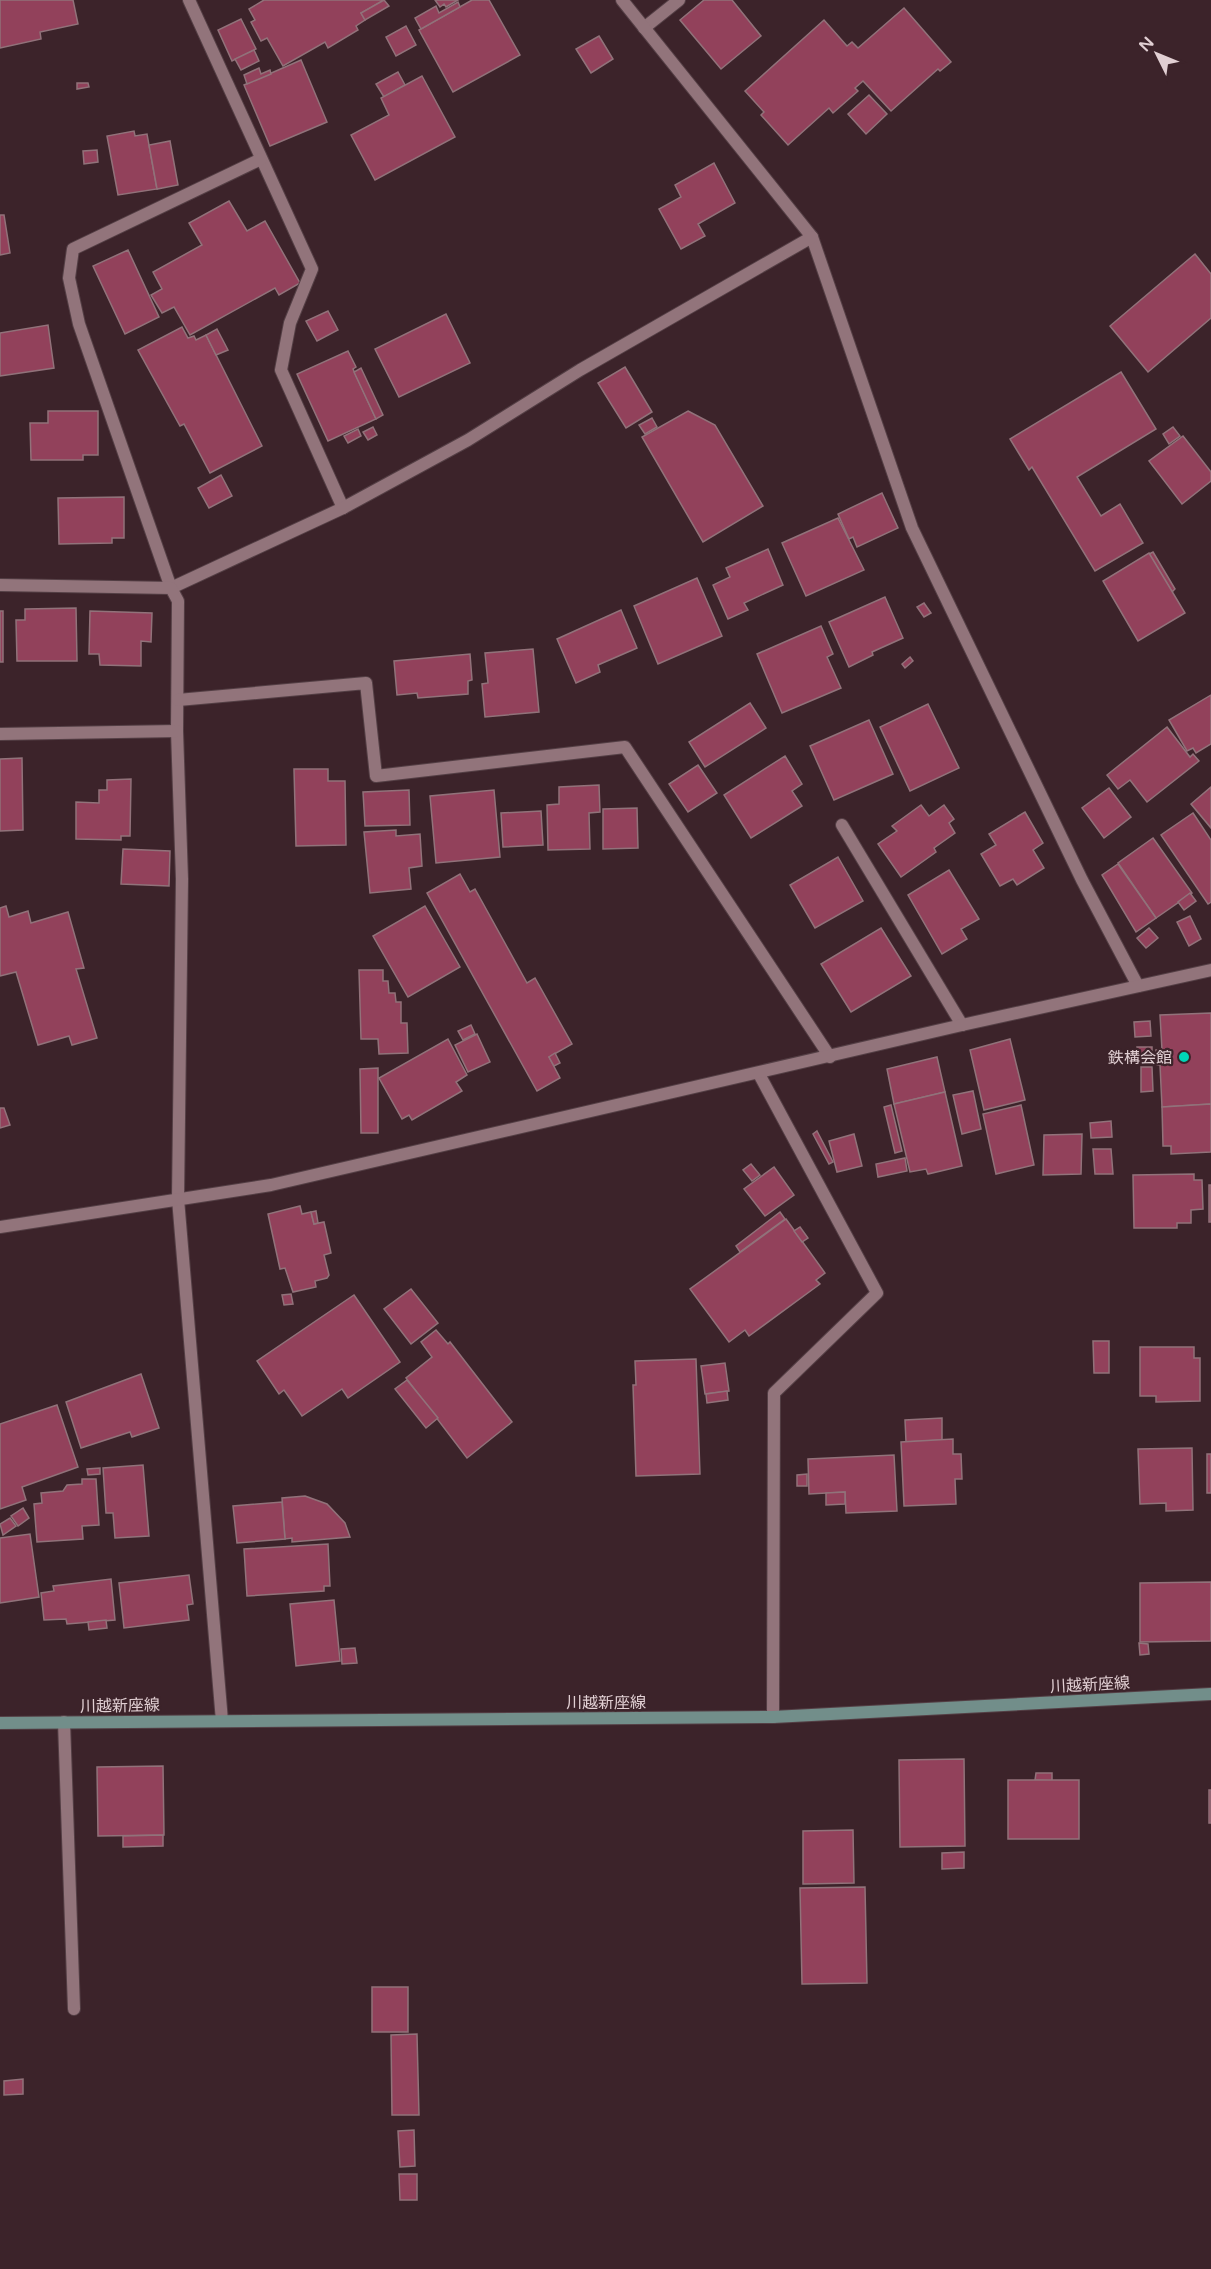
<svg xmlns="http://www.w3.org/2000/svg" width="1211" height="2269" font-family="'Varela Round','Noto Sans JP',sans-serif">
<rect width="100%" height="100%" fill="#3c232a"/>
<g fill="#92415b" stroke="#91727a" stroke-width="1.5">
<path d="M0,0H73L78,24L40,32L41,39L0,48Z"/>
<path d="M264,0H384L361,13L365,20L356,26L358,30L328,48L325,42L283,66L267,38L261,41L251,22L255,20L249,9Z"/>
<path d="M384,0L389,6L365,20L361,13Z"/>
<path d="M435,0H458L446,7L444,4L440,7Z"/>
<path d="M472,0H489L520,55L453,92L419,30Z"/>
<path d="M704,0H732L761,36L721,69L680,20Z"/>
<path d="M458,2L460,7L421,29L415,18L436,6L439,13Z"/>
<path d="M904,8L951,62L940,71L938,69L891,111L863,81L855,88L858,91L833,113L829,108L788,145L761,115L764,112L745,91L824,20L847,46L852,42L858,48Z"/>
<path d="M241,19L256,49L232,61L218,30Z"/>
<path d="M406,26L416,45L396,56L386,37Z"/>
<path d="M599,36L613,59L591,73L576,49Z"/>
<path d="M254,50L259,61L241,70L235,59Z"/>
<path d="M301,60L327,122L270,146L244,85Z"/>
<path d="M259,68L261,74L270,70L271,74L247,84L244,75Z"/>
<path d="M398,72L405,85L384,97L376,84Z"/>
<path d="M422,76L455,137L375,180L351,135L389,115L381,98Z"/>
<path d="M77,83H88L89,87L77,89Z"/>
<path d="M869,95L887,114L866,134L848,114Z"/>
<path d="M134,131L135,136L147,134L157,189L118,195L107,136Z"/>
<path d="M170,141L178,185L157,189L149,145Z"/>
<path d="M97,150L98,162L84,164L83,151Z"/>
<path d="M714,163L735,203L698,224L705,236L681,249L659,209L681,197L675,185Z"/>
<path d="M229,201L247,231L265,221L300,283L279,295L275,288L190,335L174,307L162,313L151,295L162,289L153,272L202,245L189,223Z"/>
<path d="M0,215H4L10,253L0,255Z"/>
<path d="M128,250L159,317L125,334L93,266Z"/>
<path d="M1195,254L1211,274V318L1148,372L1110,326Z"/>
<path d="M328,311L338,330L317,341L306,321Z"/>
<path d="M446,314L470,363L399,397L375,349Z"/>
<path d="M48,325L54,368L0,376V333Z"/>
<path d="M182,327L188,338L194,336L196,340L206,335L262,446L210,473L184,424L180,426L138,350Z"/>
<path d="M217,329L228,350L216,355L206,335Z"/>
<path d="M348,351L356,367L353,369L376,419L328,441L297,374Z"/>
<path d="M625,367L652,412L626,428L598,383Z"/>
<path d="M361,368L383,415L376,419L354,372Z"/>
<path d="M1121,372L1156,429L1077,477L1101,516L1120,504L1143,543L1095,571L1032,467L1029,470L1010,439Z"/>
<path d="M48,411H98V455H83V460H31L30,423H48Z"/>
<path d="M688,411L715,425L763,506L703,542L642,437Z"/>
<path d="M652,418L657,427L645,434L639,425Z"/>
<path d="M373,427L377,435L368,440L363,432Z"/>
<path d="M1173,427L1180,436L1169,444L1163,434Z"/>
<path d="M358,429L361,436L348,443L344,436Z"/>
<path d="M1183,436L1211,472V481L1182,504L1149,461Z"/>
<path d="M221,475L232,496L209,508L198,488Z"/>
<path d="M882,493L898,528L857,547L853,537L849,539L838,514Z"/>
<path d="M124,497V538H112V543L59,544L58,498Z"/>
<path d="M838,518L864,570L806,596L782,543Z"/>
<path d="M768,549L783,585L744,603L748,610L728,619L713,585L730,577L726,568Z"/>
<path d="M1153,552L1175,589L1172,592L1149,554Z"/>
<path d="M1149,553L1185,613L1138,641L1103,581Z"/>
<path d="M697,578L722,636L658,664L634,606Z"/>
<path d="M885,597L903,638L872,652L873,655L849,667L829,622Z"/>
<path d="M924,603L931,613L924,617L917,607Z"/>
<path d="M76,608L77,661H17L16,620H25V609Z"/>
<path d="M621,610L637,648L598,665L600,672L576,683L557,639Z"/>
<rect x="0" y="611" width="3" height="51"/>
<path d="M90,611L152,613L151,642L141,641V666L100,665L99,654H89Z"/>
<path d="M821,626L833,654L827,657L841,688L782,713L757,654Z"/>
<path d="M533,649L539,712L485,717L482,684L488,683L485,653Z"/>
<path d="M470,654L472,680L468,681V694L418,698L417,693L397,695L394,661Z"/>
<path d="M910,657L913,661L905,668L902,664Z"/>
<path d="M1211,695V744L1196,753L1193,748L1187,751L1169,720Z"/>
<path d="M750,703L766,728L705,767L689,742Z"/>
<path d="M928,704L959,768L910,791L880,727Z"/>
<path d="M869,720L893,774L834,800L810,746Z"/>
<path d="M1167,727L1190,757L1193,754L1199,761L1147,802L1130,780L1118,789L1107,775Z"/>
<path d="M785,756L802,784L792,791L802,806L751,838L724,795Z"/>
<path d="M22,758L23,830L0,831V759Z"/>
<path d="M698,765L717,793L688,812L669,784Z"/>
<path d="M294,769H328V781H345L346,845L296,846Z"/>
<path d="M131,779L130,836H121V840L76,839V802L99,803V790H107V780Z"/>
<path d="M599,785L600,812L589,813L590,849L548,850L547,805L559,804V787Z"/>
<path d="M1211,787V828L1191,804Z"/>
<path d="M1109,788L1131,817L1104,838L1082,808Z"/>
<path d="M409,790L410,825L365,826L363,792Z"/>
<path d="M494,790L500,857L436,863L430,796Z"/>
<path d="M921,805L929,816L944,805L954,819L949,823L955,833L934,848L936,852L901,877L878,844L897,831L892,826Z"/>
<path d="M637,808L638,848L603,849V809Z"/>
<path d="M541,811L543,845L503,847L501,813Z"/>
<path d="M1025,812L1043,843L1033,850L1044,868L1017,885L1013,879L1000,886L981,854L996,845L989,834Z"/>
<path d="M1193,813L1211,840V902L1208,904L1161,835Z"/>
<path d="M396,830V836L420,834L422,866L409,868L411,889L370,893L364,832Z"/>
<path d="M1153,838L1192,893L1156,918L1118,863Z"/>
<path d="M123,849L170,851L169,886L121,884Z"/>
<path d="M838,857L863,901L815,928L790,885Z"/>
<path d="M1118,864L1156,918L1136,932L1102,875Z"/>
<path d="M949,870L979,919L961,929L967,939L942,954L908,895Z"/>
<path d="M460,874L470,892L475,889L527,983L535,978L572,1044L549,1057L560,1078L537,1091L427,893Z"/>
<path d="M1190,893L1196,901L1184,910L1178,902Z"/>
<path d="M6,906L9,917L28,911L31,923L68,912L84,968L76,969L97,1038L72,1045L69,1036L38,1045L16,972L0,976V908Z"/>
<path d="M425,906L460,967L408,997L373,936Z"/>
<path d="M1190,916L1201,939L1189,946L1177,922Z"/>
<path d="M881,928L911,976L851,1012L821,964Z"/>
<path d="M1149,928L1158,938L1146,948L1137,938Z"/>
<path d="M359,970H383V981H388L389,993H395L396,1002H401V1023H407L408,1053L379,1054L378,1039H361Z"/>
<path d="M1211,1013V1104L1162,1107L1160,1065H1157L1156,1050H1162L1160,1015Z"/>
<path d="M1150,1021L1151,1036L1135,1037L1134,1022Z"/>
<path d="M471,1025L475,1034L463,1040L458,1031Z"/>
<path d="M477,1034L490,1062L468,1072L455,1045Z"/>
<path d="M448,1039L467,1075L456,1082L462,1091L412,1120L409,1115L402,1119L379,1078Z"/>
<path d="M1010,1039L1025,1100L984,1110L970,1050Z"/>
<path d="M1137,1047H1152V1061L1138,1060Z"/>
<path d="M555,1053L560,1063L554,1066L549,1057Z"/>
<path d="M937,1057L945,1092L894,1104L887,1069Z"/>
<path d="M1141,1067H1152L1153,1091L1141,1092Z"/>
<path d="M378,1068V1133H361L360,1069Z"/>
<path d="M973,1091L981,1129L962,1134L953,1095Z"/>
<path d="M945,1092L962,1166L928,1174L926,1169L910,1172L894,1104Z"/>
<path d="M1211,1104V1152L1171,1154V1146H1163L1162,1107Z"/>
<path d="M891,1105L902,1151L895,1153L884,1107Z"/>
<path d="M1021,1105L1034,1165L996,1174L983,1114Z"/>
<path d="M0,1108H4L10,1125L0,1128Z"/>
<path d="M1111,1121L1112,1137L1091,1138L1090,1123Z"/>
<path d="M817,1131L833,1162L829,1164L813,1134Z"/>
<path d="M854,1134L862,1166L837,1172L829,1141Z"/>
<path d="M1082,1134L1081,1174L1043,1175L1044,1135Z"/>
<path d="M1093,1149H1111L1113,1174H1095Z"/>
<path d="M905,1158L907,1171L878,1177L876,1164Z"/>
<path d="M751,1164L760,1175L752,1181L743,1170Z"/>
<path d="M774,1167L794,1195L765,1216L744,1189Z"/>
<path d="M1194,1174V1180H1202L1203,1209L1191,1210V1223H1177V1228H1134L1133,1175Z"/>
<rect x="1209" y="1185" width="2" height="37"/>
<path d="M300,1206L302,1214L311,1212L314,1224L324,1222L331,1253L324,1255L329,1275L327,1278L315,1281L316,1287L293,1292L285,1268L280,1269L268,1214Z"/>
<path d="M316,1211L318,1223L314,1224L311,1212Z"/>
<path d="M780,1212L785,1219L740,1252L736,1246Z"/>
<path d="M786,1219L825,1273L816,1280L820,1284L749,1336L745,1330L729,1342L690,1289Z"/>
<path d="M800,1227L808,1238L802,1242L794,1231Z"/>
<path d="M411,1289L438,1323L411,1344L384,1309Z"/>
<path d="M291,1294L293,1304L284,1305L282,1295Z"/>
<path d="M354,1295L400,1362L348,1398L342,1389L302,1416L284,1390L279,1394L257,1361Z"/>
<path d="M436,1330L448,1344L450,1342L512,1422L467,1458L406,1378L432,1357L421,1342Z"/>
<path d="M1093,1341H1109V1373H1094Z"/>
<path d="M1140,1347H1194V1358H1200V1401L1156,1402V1396H1140Z"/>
<path d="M696,1359L700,1474L636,1476L633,1385H636L635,1361Z"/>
<path d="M725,1363L729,1391L705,1394L701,1366Z"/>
<path d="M141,1374L159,1428L132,1437L130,1432L81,1448L66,1402Z"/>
<path d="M407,1380L438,1418L426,1428L395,1389Z"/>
<path d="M727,1391L728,1400L707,1403L706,1394Z"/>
<path d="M57,1405L78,1467L22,1487L26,1500L0,1509V1424Z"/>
<path d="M942,1418V1440L906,1442L905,1420Z"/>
<path d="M953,1439V1454H961L962,1479H955L956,1504L904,1506L901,1442Z"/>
<path d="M1192,1448L1193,1510L1166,1511V1503L1140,1504L1138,1449Z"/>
<rect x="1207" y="1454" width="4" height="39"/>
<path d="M894,1455L897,1511L846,1513L845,1492L809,1494L808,1459Z"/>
<path d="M143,1465L149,1536L115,1538L113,1513H106L103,1468Z"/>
<path d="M100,1468V1474L88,1475L87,1469Z"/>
<path d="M807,1474V1486H797V1475Z"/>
<path d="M82,1479H96L99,1525L82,1526L83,1539L37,1542L34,1504L42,1503L41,1493L63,1491L67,1485L82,1484Z"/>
<path d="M845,1492V1504L826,1505V1493Z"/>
<path d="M305,1496L327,1504L345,1523L350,1537L292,1542V1538L285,1539L282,1498Z"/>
<path d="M282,1502L285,1539L237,1543L233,1506Z"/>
<path d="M23,1508L29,1518L18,1526L11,1516Z"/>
<path d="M10,1518L16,1526L3,1535L0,1524Z"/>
<path d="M30,1534L39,1597L0,1603V1538Z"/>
<path d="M328,1544L330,1586H324V1591L247,1596L244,1549Z"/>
<path d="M189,1575L193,1604L187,1605L189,1620L124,1628L119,1583Z"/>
<path d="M111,1579L115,1620L67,1624L66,1619L44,1620L41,1593L54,1591L53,1586Z"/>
<path d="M1211,1582V1641L1140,1642V1583Z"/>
<path d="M334,1600L340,1661L296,1666L290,1604Z"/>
<path d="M106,1620L107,1628L89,1630L88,1622Z"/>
<path d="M1139,1643L1148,1644L1149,1654L1140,1655Z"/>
<path d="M355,1648L357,1663L342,1664L341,1649Z"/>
<path d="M964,1759L965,1846L900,1847L899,1760Z"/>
<path d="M163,1766L164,1835L98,1836L97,1767Z"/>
<path d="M1036,1773H1052V1781L1035,1780Z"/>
<rect x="1008" y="1780" width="71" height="59"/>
<rect x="1209" y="1790" width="2" height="33"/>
<path d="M853,1830L854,1883L803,1884V1831Z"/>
<path d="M163,1835V1846L123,1847V1836Z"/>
<path d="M964,1852V1868L942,1869V1853Z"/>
<path d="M865,1887L867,1983L802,1984L800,1888Z"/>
<rect x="372" y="1987" width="36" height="45"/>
<path d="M417,2034L419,2115H392L391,2035Z"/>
<path d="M23,2079V2094L4,2095V2081Z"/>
<path d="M414,2130L415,2166L400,2167L398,2131Z"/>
<path d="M399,2174H417V2200H400Z"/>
</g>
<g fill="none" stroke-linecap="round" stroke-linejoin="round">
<defs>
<g id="lane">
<path d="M644,28L679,0"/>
<path d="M842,825L962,1025"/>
<path d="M64,1722L74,2009"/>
</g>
<g id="street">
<path d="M189,0L312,269L290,323L281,370L343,508"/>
<path d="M622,0L812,237L912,528L1082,880L1138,986"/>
<path d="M261,159L73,249L69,278L79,324L171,588L343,508L468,440L580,370L812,237"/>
<path d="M0,585L171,588L178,601L177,731L182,879L178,1199L222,1721"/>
<path d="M178,700L366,683L376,776L625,747L830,1057"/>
<path d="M0,734L177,731"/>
<path d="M759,1074L877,1293L774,1393L773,1717"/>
<path d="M0,1227L271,1185L962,1025L1211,970"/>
</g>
<path id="secondary" d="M0,1723L773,1717L1211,1694"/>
</defs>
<use href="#lane" stroke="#543f45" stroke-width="14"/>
<use href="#street" stroke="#543f45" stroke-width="14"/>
<use href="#secondary" stroke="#543f45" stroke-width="14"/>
<use href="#lane" stroke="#92747b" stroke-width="12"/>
<use href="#street" stroke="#92747b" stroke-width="12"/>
<use href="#secondary" stroke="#728e8a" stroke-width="12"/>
</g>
<circle fill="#00d5b7" stroke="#3c232a" stroke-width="2" cx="1184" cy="1057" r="6"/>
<g text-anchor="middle" stroke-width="4.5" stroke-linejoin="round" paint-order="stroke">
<g font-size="16" fill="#e1cfd3" stroke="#3c232a" text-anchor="end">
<text x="1172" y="1063">鉄構会館</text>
</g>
<g font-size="16" fill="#e1cfd3" stroke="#3c232a">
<text transform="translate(1090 1684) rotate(-3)" y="6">川越新座線</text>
<text x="606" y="1708">川越新座線</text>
<text transform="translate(120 1705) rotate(-1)" y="6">川越新座線</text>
</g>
</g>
<g transform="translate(1157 54) rotate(313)" stroke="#3c232a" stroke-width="4.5" paint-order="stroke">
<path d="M0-4.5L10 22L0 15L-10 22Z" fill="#e1cfd3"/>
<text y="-9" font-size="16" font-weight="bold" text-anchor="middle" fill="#e1cfd3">N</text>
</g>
</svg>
